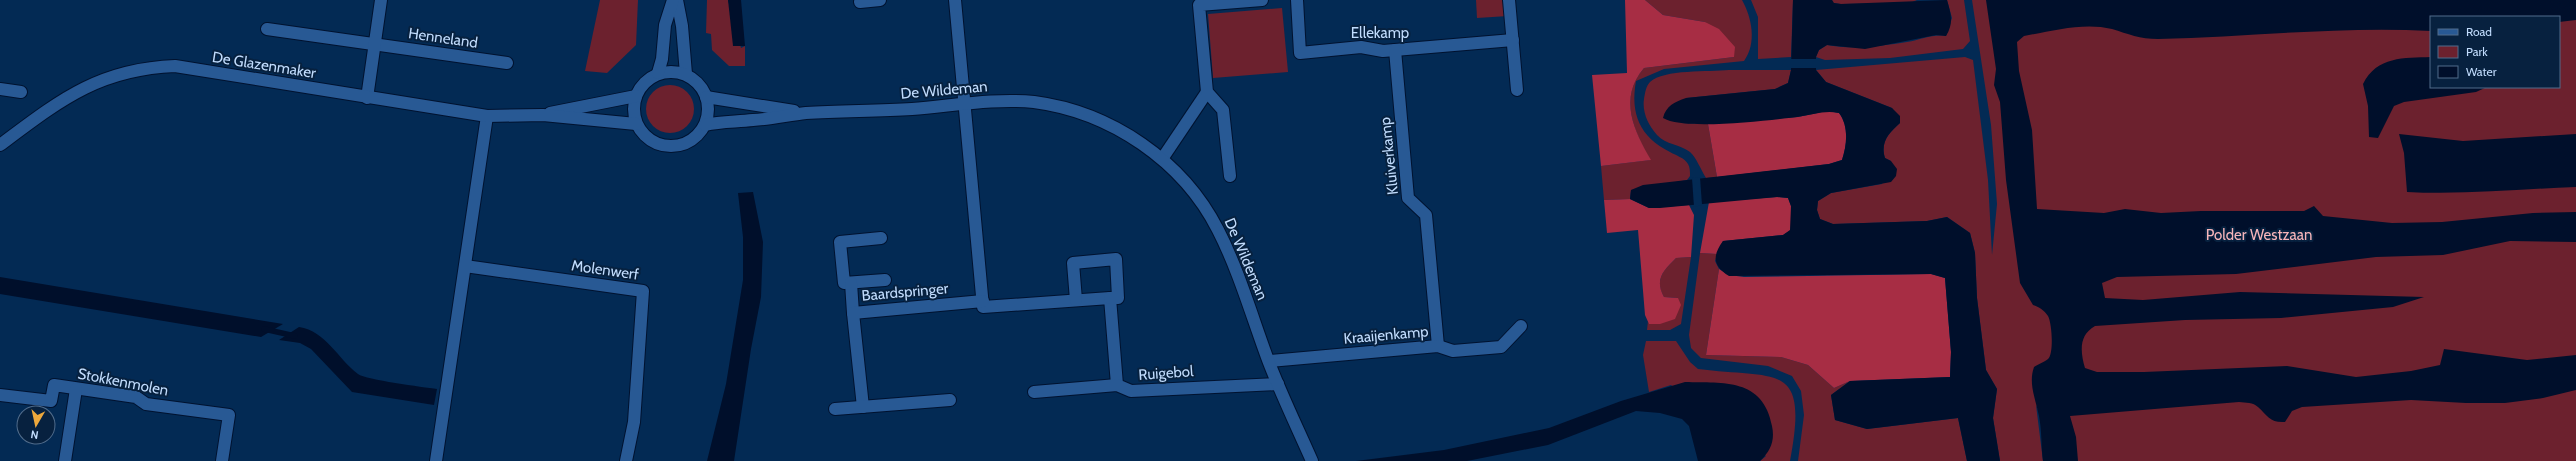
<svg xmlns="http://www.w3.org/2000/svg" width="2576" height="461" font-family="Cabin,sans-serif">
<rect width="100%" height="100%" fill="#032a54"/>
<g fill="#6c212e" fill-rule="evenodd">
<path d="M600,0H638L636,45L607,73L585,71Z"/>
<path d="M707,0H728L741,48L745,46V66H729L712,50L711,34L706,33Z"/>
<path d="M1476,0H1506L1508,16L1477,18Z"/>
<path d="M1645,0H1742C1752,18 1757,43 1744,61L1664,69L1636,81C1630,114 1640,137 1670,152C1675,155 1685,158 1688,164C1690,167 1690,172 1690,176L1687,180L1631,190L1630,199L1604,200L1601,166L1650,160C1634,130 1618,98 1644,68L1734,57L1705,22L1663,15Z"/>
<path d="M1751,0H1793L1791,57L1758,59V17Z"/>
<path d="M1832,0H1917L1910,3L1841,4L1833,3Z"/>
<path d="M1947,0H1964L1970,41L1963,49L1890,58L1825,60L1816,57L1819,50L1827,45C1852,50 1882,46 1907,42C1921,40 1932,34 1946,36L1952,18Z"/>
<path d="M1972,0H2576V461H2046L2041,416L2036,405L2043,461H2000L1993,418L1997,389L1986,370L1977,298L1975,253L1970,233L1947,217L1927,221L1833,224L1820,219L1817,210L1818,201L1831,193L1882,184L1891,161L1885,158C1880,142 1889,133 1900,123L1892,108L1826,82L1816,70L1965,57L1973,60L1988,180L1992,255L1997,204L1991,125ZM2431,17H2559V87H2431Z"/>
<path d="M1282,8L1288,72L1213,78L1208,14Z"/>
<path d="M1729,70H1791L1788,83L1775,89L1686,98L1681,123L1708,124L1717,177L1706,178C1701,170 1696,157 1690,152C1680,144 1666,145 1657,135C1648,125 1642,112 1644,99C1645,93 1646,86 1650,82C1664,69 1709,72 1729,70Z"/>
<circle cx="670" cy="109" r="24"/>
<path d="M1700,253L1717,254L1715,261L1719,269L1706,355L1781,357L1808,365L1834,388L1850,381L1831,395L1835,420L1867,429L1958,418L1967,461H1798L1804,415L1801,391L1792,376L1768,366L1701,358L1691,348L1689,335Z"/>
<path d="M1691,257L1681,324L1670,330H1647L1648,321L1649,324L1678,298L1664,297C1654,279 1664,270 1676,258Z"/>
<path d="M1646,341H1676L1690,362L1698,369C1778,379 1809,361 1790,461H1760L1766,456L1671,385L1649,392L1643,355Z"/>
</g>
<g fill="#a72d44">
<path d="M1625,0H1645L1663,15L1705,22L1719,29L1735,47L1734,57L1644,68C1618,98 1634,131 1651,160L1601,166L1592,75L1627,73Z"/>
<path d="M1827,111L1839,113C1849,126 1847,145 1842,160L1829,164L1717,177L1708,124L1798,117Z"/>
<path d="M1777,197L1788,198L1791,206V230L1783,235L1723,241L1717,254L1700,253L1709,202Z"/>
<path d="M1630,199L1649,208L1689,205L1694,215L1691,257L1676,258C1664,270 1654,279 1664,297L1678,298L1681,305L1675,319L1660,324H1649L1645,315L1638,230L1607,233L1604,200Z"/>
<path d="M1719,269L1729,275L1744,277L1931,274L1945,278L1951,352L1950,377L1850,381L1834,388L1808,365L1781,357L1706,355Z"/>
</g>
<g fill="#000f2b">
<path d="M728,0H741L745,46H733Z"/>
<path d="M1793,0H1832L1834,3L1841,4L1947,0C1951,14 1954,23 1946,36L1936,35L1865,49L1827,45L1819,50L1816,57V70L1826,82L1892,108L1900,116V123C1889,133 1880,142 1885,158L1891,161L1897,169L1896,176L1891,182L1831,193L1818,201L1817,210L1820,219L1833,224L1927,221L1947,217L1970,233L1975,253L1977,298L1986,370L1997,389L1993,418L2000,461H1967L1958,418L1867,429L1835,420L1831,395L1850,381L1950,377L1951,352L1945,278L1931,274L1729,276C1713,266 1712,256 1723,241L1783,235L1790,230L1791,206L1788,198L1777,197L1660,208H1649L1630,199L1631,190L1643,185L1829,164L1842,160C1847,145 1849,126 1839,113C1824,110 1812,115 1797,117C1770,120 1684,131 1663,118C1666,106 1674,102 1686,98L1775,89L1788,83L1791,70Z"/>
<path d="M1986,0H2576V20L2559,22V17H2431V31C2340,26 2250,37 2158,39C2140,39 2128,34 2112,29C2084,22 2052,31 2024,36L2017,42L2019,71L2032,130L2037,209L2104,213L2125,209L2161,213L2201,211H2304L2314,206L2323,216L2392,223L2442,222L2533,213L2576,212V242L2510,241L2443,255L2376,257L2236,274L2117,277L2102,283L2105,298L2143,300L2240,292L2424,297L2393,307L2281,318L2185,320L2095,326C2079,335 2080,351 2085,368L2097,372H2144L2287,366L2356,377L2411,371L2440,365L2444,349L2527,360L2576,355V390L2543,398L2505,403H2466L2411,400L2302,407L2292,411L2285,422C2270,423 2268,416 2258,407C2253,402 2246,403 2239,402L2070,416L2076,437L2078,461H2043C2041,446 2042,431 2039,416C2036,400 2028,384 2034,367C2038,364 2045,362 2048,359C2054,354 2052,323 2048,316C2044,310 2039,307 2033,305L2020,283L2006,180L2000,102L1994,85L1996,69Z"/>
<path d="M2431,57V87H2487L2476,92L2404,102L2394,106L2378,138L2369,137L2368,106L2363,84C2377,56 2404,58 2431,57Z"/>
<path d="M2399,134L2463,141L2576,134V187C2520,189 2463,195 2407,192L2404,153Z"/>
<path d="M753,192L763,242L761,297L751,349L734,461H707L726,384L743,280V237L738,193Z"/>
<path d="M0,277L283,324L261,337L0,294Z"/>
<path d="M299,327C326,331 338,359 358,374C366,380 423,387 437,389L434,405L352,392L311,349L300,343L279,340Z"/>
<path d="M1685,382C1724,383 1763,378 1772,426C1775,440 1771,451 1760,461H1698L1689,426L1682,419L1660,413L1636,411L1548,445L1467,461H1356L1444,450L1549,428L1621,401Z"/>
</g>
<g fill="#032a54">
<rect x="1789" y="59" width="29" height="9"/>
<path d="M1700,177L1702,205L1694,207L1692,178Z"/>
</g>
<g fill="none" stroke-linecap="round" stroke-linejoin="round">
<path stroke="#000f2b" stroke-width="5.5" d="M264,329L295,336"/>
<defs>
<g id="street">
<path d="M955,0L983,307L1110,298L1117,385"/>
<path d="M1297,0L1300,53L1361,47L1383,51L1513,40"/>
<path d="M1509,0L1517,90"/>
<path d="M860,2L880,0"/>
<path d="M267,29L507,63"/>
<path d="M1395,50L1408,198L1426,215L1438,346"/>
<path d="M0,89L21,92"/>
<path d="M367,98L381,0"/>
<path d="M1162,159L1207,92"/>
<path d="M1230,176L1223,110L1207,92L1199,5L1262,0"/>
<path d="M881,238L840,242L844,283L885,280"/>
<path d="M465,266L643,291L634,422L626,461"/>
<path d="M851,283L853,313"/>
<path d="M1076,300L1073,263L1116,259L1118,298H1110"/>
<path d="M1269,361L1438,346L1453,351L1501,347L1521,326"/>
<path d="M1034,392L1117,385L1131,391L1278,384"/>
<path d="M0,395L51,401L54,385L136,397L146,404L229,415L222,461"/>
<path d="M863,407L853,313L983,301"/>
<path d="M835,409L950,400"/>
<path d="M65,461L76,389"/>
<path d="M436,461L487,116"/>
</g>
<g id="secondary">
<path d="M677,0L682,26L686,74"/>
<circle cx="671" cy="109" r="37"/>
<path d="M658,73L662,59L665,25L673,0"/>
<path d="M706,97L794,111"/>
<path d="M550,113L636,96"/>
<path d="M705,125C721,121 736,122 753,120C771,119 788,115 806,113C841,111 877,111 912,109C952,106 994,98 1034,102C1111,112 1183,161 1218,230C1239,271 1252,317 1268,360C1281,394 1297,427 1312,461"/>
<path d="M0,145C59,101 98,69 175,66L487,116L543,115L636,124"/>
</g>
</defs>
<use href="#street" stroke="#00122f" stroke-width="14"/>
<use href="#secondary" stroke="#00122f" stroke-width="14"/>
<use href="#street" stroke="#285994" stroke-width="12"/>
<use href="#secondary" stroke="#285994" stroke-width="12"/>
</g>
<g text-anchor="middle" stroke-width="4" stroke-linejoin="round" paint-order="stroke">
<g font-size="15" fill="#c1dcfd" stroke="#07213f">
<text x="1380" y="38">Ellekamp</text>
<text transform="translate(443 38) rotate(8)" y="5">Henneland</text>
<text transform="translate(264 65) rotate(9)" y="5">De Glazenmaker</text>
<text transform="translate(944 90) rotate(-5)" y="5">De Wildeman</text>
<text transform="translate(1389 156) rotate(-96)" y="5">Kluiverkamp</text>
<text transform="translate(1246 259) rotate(67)" y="5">De Wildeman</text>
<text transform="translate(605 270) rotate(8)" y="5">Molenwerf</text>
<text transform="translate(905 292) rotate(-5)" y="5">Baardspringer</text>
<text transform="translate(1386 335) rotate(-5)" y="5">Kraaijenkamp</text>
<text transform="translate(1166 373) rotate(-4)" y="5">Ruigebol</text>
<text transform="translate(123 382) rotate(11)" y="5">Stokkenmolen</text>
</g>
<g font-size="15" fill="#f6b5ba" stroke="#07213f">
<text x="2259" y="240">Polder Westzaan</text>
</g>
</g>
<rect x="2430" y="16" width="130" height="72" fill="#07213f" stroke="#516c8b"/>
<rect x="2438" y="29" width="20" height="6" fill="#285994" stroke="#516c8b"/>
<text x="2466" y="36" font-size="12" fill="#c1dcfd">Road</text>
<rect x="2438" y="46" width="20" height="12" fill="#6c212e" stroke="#516c8b"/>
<text x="2466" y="56" font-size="12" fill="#c1dcfd">Park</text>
<rect x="2438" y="66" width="20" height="12" fill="#000f2b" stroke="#516c8b"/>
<text x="2466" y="76" font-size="12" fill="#c1dcfd">Water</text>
<g transform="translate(36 425) rotate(189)"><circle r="19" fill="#07213f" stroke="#516c8b"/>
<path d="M0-3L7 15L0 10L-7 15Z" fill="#eda83c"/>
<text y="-6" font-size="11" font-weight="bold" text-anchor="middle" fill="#c1dcfd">N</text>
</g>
</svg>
